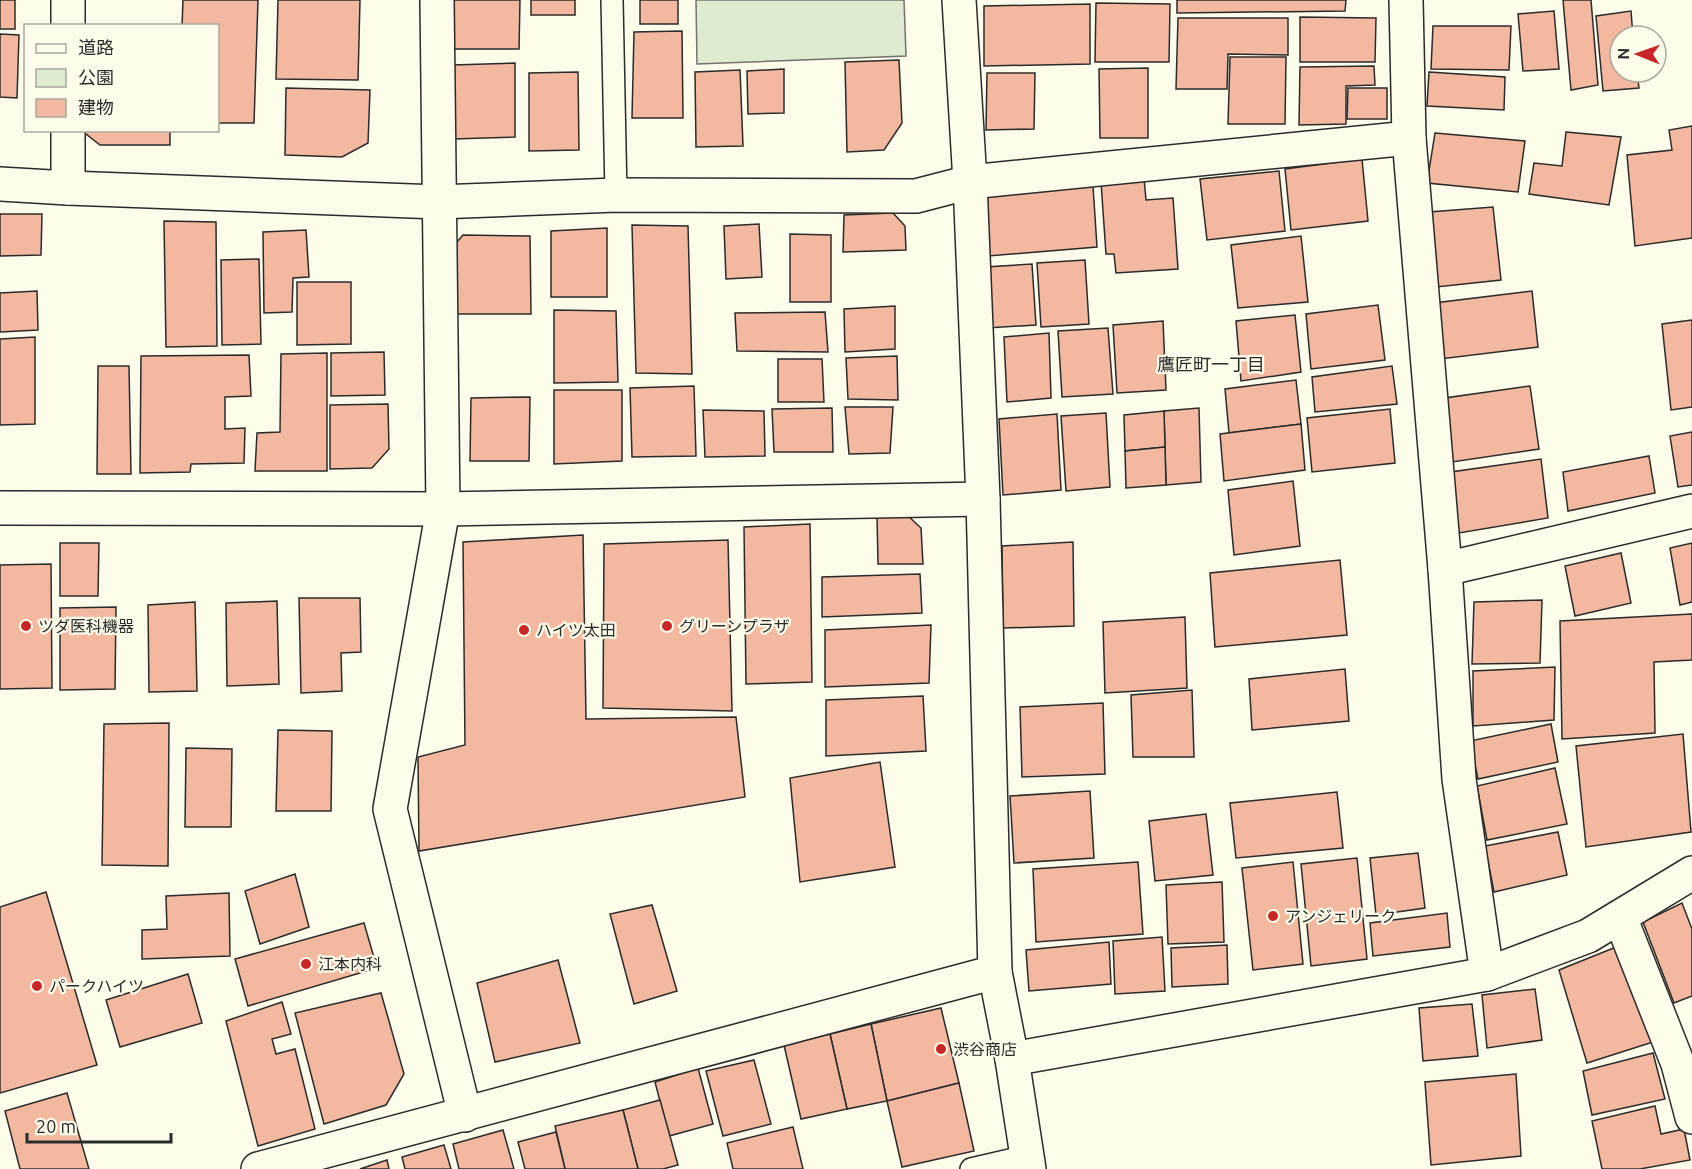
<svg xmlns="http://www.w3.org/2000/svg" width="1692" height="1169" font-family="Ubuntu,'Noto Sans JP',sans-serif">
<rect width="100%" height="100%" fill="#fdfbea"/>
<path fill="#deebd1" stroke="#74746e" stroke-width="1.5" d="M696,0H904L906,56L697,64Z"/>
<g fill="#f2b8a0" stroke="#2b2b2b" stroke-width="1.5">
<rect x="0" y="0" width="15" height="29"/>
<path d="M183,0H258L254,123H218V26H182Z"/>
<path d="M278,0H360L358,80L276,79Z"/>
<path d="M454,0H520L519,49H454Z"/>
<rect x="531" y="0" width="44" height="15"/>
<rect x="640" y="0" width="38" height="24"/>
<path d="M1177,0H1346L1345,11L1177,13Z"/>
<path d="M1563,0H1591L1598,85L1571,90Z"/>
<path d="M1096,3L1170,4L1169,62H1095Z"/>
<path d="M1090,4V64L984,66V6Z"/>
<path d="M1554,11L1559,69L1523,71L1518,14Z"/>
<path d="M1631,11L1633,36H1620V72H1637L1639,88L1603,91L1596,16Z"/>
<path d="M1300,17L1376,18L1375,62H1300Z"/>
<path d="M1178,18H1288V55L1228,54L1227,89H1176Z"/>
<path d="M1433,26H1511L1509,70L1431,69Z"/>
<path d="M682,31L683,118H632L634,32Z"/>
<path d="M0,34L19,35L17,98L0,97Z"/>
<path d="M1230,57H1286L1285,124H1228Z"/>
<path d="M899,60L902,123L884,150L847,152L845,62Z"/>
<path d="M515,63V137L453,139V65Z"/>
<path d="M1374,66L1375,85L1346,86V124L1299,125L1300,67Z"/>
<path d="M1148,68V138H1100L1099,69Z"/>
<path d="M784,69V113L748,114L747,71Z"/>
<path d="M740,70L743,146L696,147L695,72Z"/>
<path d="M578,72L579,150L529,151V73Z"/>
<path d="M1429,72L1505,77L1504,110L1427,106Z"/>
<path d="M987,73H1035L1034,129L986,130Z"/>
<path d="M286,88L370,90L368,143L342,157L285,155Z"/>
<path d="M1348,88H1387V119H1347Z"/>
<path d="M1692,126V238L1635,246L1627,155L1672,150L1669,130Z"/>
<path d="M81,130H170V145H100Z"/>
<path d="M1566,132L1621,137L1609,205L1529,194L1534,163L1562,166Z"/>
<path d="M1435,133L1525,141L1518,192L1427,183Z"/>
<path d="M1362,159L1368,221L1291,230L1285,169Z"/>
<path d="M1279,171L1285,231L1207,240L1200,179Z"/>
<path d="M1144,178L1146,200L1173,198L1178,269L1116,273L1114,254H1106L1101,182Z"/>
<path d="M1093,186L1097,247L988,256L985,195Z"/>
<path d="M1493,207L1501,280L1436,287L1429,212Z"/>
<path d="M893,213L905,226L906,250L843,252L844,215Z"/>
<path d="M0,214H42L41,255L0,256Z"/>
<path d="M164,221L216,222L217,346L166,347Z"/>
<path d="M759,224L762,277L726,279L724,226Z"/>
<path d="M632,225L688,226L692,374L636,373Z"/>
<path d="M607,228V297H551V231Z"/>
<path d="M306,230L309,277L293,278L292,312L264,313L263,232Z"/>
<path d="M790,234L831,235V302H790Z"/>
<path d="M463,235L530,236L531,314H452L451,249Z"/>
<path d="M1301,236L1308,302L1238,308L1231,245Z"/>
<path d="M259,259L261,344L222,345L221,260Z"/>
<path d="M1085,260L1089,324L1041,327L1037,263Z"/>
<path d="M1032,264L1036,325L987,328L985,267Z"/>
<path d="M297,282H351V344L297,345Z"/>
<path d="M37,291L38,330L0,332V293Z"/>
<path d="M1532,291L1538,347L1440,359L1434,303Z"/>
<path d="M1378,305L1385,360L1311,369L1306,314Z"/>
<path d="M895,306V349L845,352L844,309Z"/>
<path d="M554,310L616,311L618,382L554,383Z"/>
<path d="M825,312L828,352L737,351L735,313Z"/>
<path d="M1295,315L1301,372L1241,381L1236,321Z"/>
<path d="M1692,320V407L1671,410L1662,324Z"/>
<path d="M1163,321L1166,390L1117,393L1113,325Z"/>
<path d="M1108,328L1113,394L1062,397L1058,331Z"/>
<path d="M1049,333L1051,398L1007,402L1004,337Z"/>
<path d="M35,337V424L0,425V339Z"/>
<path d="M384,352L385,395L331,396V353Z"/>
<path d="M327,353V471H255L257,433L280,432L281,354Z"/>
<path d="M249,355L251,396L225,397V429L245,428L244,463L191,464L190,472L140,473L141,356Z"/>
<path d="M897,356L898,400L848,399L846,358Z"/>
<path d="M778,359H822L824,402H778Z"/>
<path d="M98,366H129L131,474H97Z"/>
<path d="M1392,366L1397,404L1315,412L1312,377Z"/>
<path d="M1296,380L1301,424L1229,433L1225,389Z"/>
<path d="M694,386L696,456L632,457L630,388Z"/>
<path d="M1530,386L1539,449L1452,462L1445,398Z"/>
<path d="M554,390H622V461L554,464Z"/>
<path d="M530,397L529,461H470L471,398Z"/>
<path d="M388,404L389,449L372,468L330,469V405Z"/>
<path d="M845,407H893L890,453L849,454Z"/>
<path d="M832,408L833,452H774L772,409Z"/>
<path d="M1199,408L1201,482L1166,485L1164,411Z"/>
<path d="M1390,409L1395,463L1312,472L1307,418Z"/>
<path d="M703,410L764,411L765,456L705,457Z"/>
<path d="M1164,411L1165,447L1125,451L1124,415Z"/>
<path d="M1106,413L1110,487L1066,491L1061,416Z"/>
<path d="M1057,414L1061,490L1003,495L999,419Z"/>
<path d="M1301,424L1305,470L1224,481L1220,434Z"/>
<path d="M1692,432V485L1678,487L1670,436Z"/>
<path d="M1165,447L1166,485L1126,488L1125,451Z"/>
<path d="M1649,456L1655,493L1568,511L1563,472Z"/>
<path d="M1541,459L1548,518L1459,533L1451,472Z"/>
<path d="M1293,481L1300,546L1234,555L1228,490Z"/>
<path d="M906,514L921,528L923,564H878L877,517Z"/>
<path d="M810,524L812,682L746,684L744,527Z"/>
<path d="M583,535L586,719L736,717L745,797L419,851L418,757L465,745L463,542Z"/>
<path d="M728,540L732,711L603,708L604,544Z"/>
<path d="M1073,542L1074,626L1003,628L1002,546Z"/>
<path d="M60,543H99L98,596H60Z"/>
<path d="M1692,543V602L1680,605L1670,548Z"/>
<path d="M1621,553L1631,603L1575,616L1565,566Z"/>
<path d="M1340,560L1347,635L1215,647L1210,573Z"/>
<path d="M51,564L52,688L0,689V565Z"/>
<path d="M920,574L922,613L822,617V577Z"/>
<path d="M299,598H360L361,652L341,653L342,691L301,693Z"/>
<path d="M1542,600L1540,663L1472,664L1474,602Z"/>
<path d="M277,601L279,684L227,686L226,603Z"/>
<path d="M195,602L197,691L149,692L148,605Z"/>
<path d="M116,607L115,689L60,690V608Z"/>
<path d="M1692,614V660L1654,662L1655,733L1562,739L1560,621Z"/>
<path d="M1185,617L1187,688L1105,693L1103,622Z"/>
<path d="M931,625L929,683L825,687V630Z"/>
<path d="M1555,667L1554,720L1473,726V671Z"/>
<path d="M1345,669L1349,721L1252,730L1249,679Z"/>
<path d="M1192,690L1194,757H1133L1131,695Z"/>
<path d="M923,696L926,751L826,756V700Z"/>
<path d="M1103,703L1105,774L1022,777L1020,707Z"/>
<path d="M169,723L168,866L102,865L104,724Z"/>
<path d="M1551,724L1558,762L1478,779L1470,741Z"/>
<path d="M278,730L332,731L331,811H276Z"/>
<path d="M1683,734L1691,832L1586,847L1576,746Z"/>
<path d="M186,748L232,749L231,827H185Z"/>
<path d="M880,762L895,867L800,882L790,778Z"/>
<path d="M1555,768L1567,824L1487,840L1477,786Z"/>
<path d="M1090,791L1094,858L1014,863L1010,796Z"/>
<path d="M1337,792L1343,848L1236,858L1230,803Z"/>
<path d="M1206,814L1213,875L1155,881L1149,821Z"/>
<path d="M1558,832L1567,875L1494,892L1485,846Z"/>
<path d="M1418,853L1425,908L1376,915L1370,858Z"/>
<path d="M1357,858L1367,959L1311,966L1301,864Z"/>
<path d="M1138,862L1143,934L1036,942L1033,869Z"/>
<path d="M1293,862L1303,964L1253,970L1242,868Z"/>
<path d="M295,874L309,927L260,944L245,891Z"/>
<path d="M1222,882L1224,942L1168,944L1166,885Z"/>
<path d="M46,892L97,1065L0,1093V907Z"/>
<path d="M229,893L230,956L142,959V930L167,929L166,896Z"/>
<path d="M1682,903L1692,929V996L1674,1003L1643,922Z"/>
<path d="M652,905L677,991L634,1004L610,914Z"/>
<path d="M1447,913L1450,947L1373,956L1370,923Z"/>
<path d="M364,923L377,968L248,1006L235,959Z"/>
<path d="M1162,937L1165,991L1115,994L1113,941Z"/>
<path d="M1109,942L1111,984L1029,991L1026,950Z"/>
<path d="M1227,945L1228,984L1172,987L1171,948Z"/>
<path d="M1621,945L1653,1042L1587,1063L1559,970Z"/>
<path d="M558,960L580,1043L495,1062L477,983Z"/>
<path d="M188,974L202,1023L120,1047L106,1000Z"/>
<path d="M1535,989L1542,1040L1487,1048L1482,995Z"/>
<path d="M381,993L404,1074L386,1105L324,1124L295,1013Z"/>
<path d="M282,1002L291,1034L272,1039L276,1054L295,1049L315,1129L258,1146L226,1021Z"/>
<path d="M1472,1004L1478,1056L1423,1061L1419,1008Z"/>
<path d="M941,1008L959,1083L887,1101L871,1024Z"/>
<path d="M871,1024L887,1101L847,1109L830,1034Z"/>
<path d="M830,1034L847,1109L801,1119L784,1045Z"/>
<path d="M1653,1053L1665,1099L1592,1115L1583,1071Z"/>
<path d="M754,1060L771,1124L723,1136L706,1071Z"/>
<path d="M698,1068L713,1124L669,1136L655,1082Z"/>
<path d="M1516,1074L1521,1156L1431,1165L1425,1082Z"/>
<path d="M959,1083L974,1151L902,1167L887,1101Z"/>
<path d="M67,1093L89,1169H20L5,1111Z"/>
<path d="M660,1100L678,1165L663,1169H638L623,1110Z"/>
<path d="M1655,1106L1661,1134L1684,1129L1690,1160L1640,1169H1602L1592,1121Z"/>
<path d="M623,1110L638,1169H565L555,1126Z"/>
<path d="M793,1127L803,1169H733L727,1143Z"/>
<path d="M503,1130L514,1169H459L453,1144Z"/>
<path d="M556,1132L565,1169H525L518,1142Z"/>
<path d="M444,1145L451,1169H405L402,1157Z"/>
<path d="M387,1160L389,1169H360Z"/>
</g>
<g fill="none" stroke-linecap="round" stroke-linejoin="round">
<defs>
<g id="service">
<path d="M612,0L616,195"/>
<path d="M971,1169L1027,1156"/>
</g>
<g id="minor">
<path d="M437,0L443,509L390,809L465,1115"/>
<path d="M959,0L970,182L983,499L995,972L1012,1059L1029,1169"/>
<path d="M1406,0L1409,138L1445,569L1459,779L1487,974"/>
<path d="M68,26V0"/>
<path d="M0,184L68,188L438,202L616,195L916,196L970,182L1409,138"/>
<path d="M68,188V130"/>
<path d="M0,508L443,509L983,499"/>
<path d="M1445,569L1692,511"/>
<path d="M1620,917L1678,1064L1692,1117"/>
<path d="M1012,1059L1487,974L1588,936L1692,873"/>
<path d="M258,1169L995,972"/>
</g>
</defs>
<use href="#service" stroke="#2b2b2b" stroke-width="24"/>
<use href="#minor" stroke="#2b2b2b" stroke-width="36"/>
<use href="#service" stroke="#fdfbea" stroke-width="21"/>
<use href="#minor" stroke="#fdfbea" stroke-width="33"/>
</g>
<g fill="#c62828" stroke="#fdfbea" stroke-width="2">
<circle cx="26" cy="626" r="6"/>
<circle cx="667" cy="626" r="6"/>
<circle cx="524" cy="630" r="6"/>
<circle cx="1273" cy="916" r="6"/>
<circle cx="306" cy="964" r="6"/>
<circle cx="37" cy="986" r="6"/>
<circle cx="941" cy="1049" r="6"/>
</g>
<g text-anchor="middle" stroke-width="4.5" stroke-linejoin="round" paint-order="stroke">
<g font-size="16" fill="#2b2b2b" stroke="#fdfbea" text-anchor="start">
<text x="38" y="632">ツダ医科機器</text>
<text x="679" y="632">グリーンプラザ</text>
<text x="536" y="636">ハイツ太田</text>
<text x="1285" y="922">アンジェリーク</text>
<text x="318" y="970">江本内科</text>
<text x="49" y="992">パークハイツ</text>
<text x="953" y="1055">渋谷商店</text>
</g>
<g font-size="18" fill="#2b2b2b" stroke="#fdfbea">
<text x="1211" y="371">鷹匠町一丁目</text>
</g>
</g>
<rect x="24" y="24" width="195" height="108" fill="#fdfbea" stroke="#a9a89e" stroke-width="1.5"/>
<rect x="36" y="44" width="30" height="9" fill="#fdfbea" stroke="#a9a89e" stroke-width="1.5"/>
<text x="78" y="54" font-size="18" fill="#2b2b2b">道路</text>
<rect x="36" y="69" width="30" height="18" fill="#deebd1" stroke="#a9a89e" stroke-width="1.5"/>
<text x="78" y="84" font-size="18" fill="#2b2b2b">公園</text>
<rect x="36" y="99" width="30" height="18" fill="#f2b8a0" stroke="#a9a89e" stroke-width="1.5"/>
<text x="78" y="114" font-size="18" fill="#2b2b2b">建物</text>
<g transform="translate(1638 54) rotate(271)"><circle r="28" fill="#fdfbea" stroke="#a9a89e" stroke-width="1.5"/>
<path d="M0-4.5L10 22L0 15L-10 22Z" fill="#c62828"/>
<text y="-9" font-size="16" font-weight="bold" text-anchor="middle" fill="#2b2b2b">N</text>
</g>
<path d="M27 1133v9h144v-9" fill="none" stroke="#2b2b2b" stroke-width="3"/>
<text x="36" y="1133" font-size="18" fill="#2b2b2b" stroke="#fdfbea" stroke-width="4.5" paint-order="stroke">20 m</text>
</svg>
